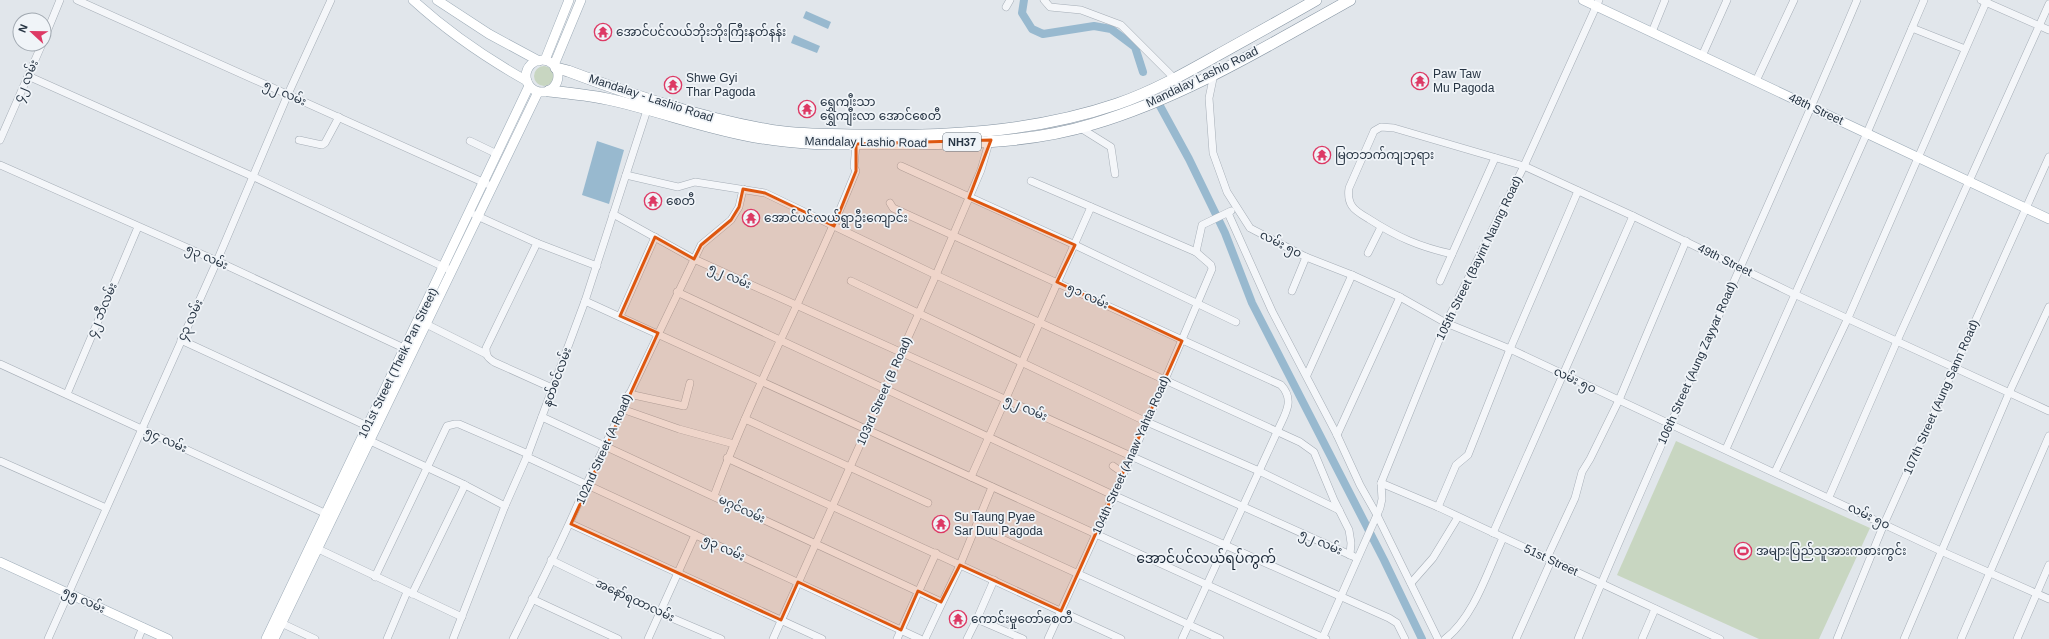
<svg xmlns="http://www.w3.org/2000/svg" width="2049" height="639" font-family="Arial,'Noto Sans Myanmar',sans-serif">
<rect width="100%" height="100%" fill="#e1e6eb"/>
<g fill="#c8d6c1">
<circle cx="544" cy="76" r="10"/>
<path d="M1676,441L1870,528L1819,639H1759L1617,575Z"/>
</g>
<g fill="#98b9cf">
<path d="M806,11L831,22L828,29L803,18Z"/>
<path d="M794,35L820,46L817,53L791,43Z"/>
<path d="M597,141L624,150L609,204L582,195Z"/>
</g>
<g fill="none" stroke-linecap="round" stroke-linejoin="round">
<g stroke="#98b9cf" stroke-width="8">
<path d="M1024,0L1022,13L1032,29L1043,34L1094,26L1111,29L1135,47L1143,72"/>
<path d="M1160,106L1189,159L1225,233L1252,303L1384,560L1422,639"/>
</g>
<defs>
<g id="minor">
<path d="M77,0L487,184"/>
<path d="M1044,0L1050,7L1081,10L1121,25L1175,79L1183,89"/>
<path d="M1981,0L2049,30"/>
<path d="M1006,7L1010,0"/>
<path d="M1912,28L1965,49"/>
<path d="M1652,32L1665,0"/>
<path d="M44,39L60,0"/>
<path d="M1702,56L1727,0"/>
<path d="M1214,74L1209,98L1213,153L1227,192L1250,228L1306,257L1352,275L1400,297L1446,323L1510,349L1943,552L2049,599"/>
<path d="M28,76L254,177L448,269"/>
<path d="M1756,81L1794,0"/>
<path d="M1079,127L1111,147L1115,174"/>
<path d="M0,140L42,44"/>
<path d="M299,140L322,145L325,143L339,117"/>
<path d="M470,141L497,154"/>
<path d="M0,165L217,261L408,350"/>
<path d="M901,166L1075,245L1236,322"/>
<path d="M626,175L678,187L695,182L765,193L936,275L1300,442L1314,452L1334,500L1349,530L1351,543L1350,555"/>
<path d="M1031,181L1196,252L1211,265L1212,269L1147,422L1048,639"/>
<path d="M890,203L893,208L1281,385C1296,401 1284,415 1277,432L1182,639"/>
<path d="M1228,213L1272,311L1337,435L1360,485L1377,515L1438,639"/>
<path d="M613,214L694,259L1357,558"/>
<path d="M475,215L537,243L486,348C486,356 488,358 494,362L552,388"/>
<path d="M537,243L597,266"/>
<path d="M1196,252L1202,225L1231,211"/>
<path d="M1368,253L1381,227"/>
<path d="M1452,254C1420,247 1397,237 1369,219C1364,216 1355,211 1352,206C1348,200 1348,195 1349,188L1374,131L1381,127L1394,128L1524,166L1633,216L1794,294L2049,411"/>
<path d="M851,281L1147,422L1259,471L1339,510"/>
<path d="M1440,281L1495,158"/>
<path d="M1292,291L1306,257"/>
<path d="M677,292L1113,495L1389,618L1397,623L1405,639"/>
<path d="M585,301L1326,639"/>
<path d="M620,316L655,237"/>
<path d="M422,322L486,354"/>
<path d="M181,340L367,426"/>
<path d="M0,364L331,516"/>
<path d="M1307,375L1352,275"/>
<path d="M67,394L138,227"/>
<path d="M629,394L684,406L690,383"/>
<path d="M622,409L679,429L734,444"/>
<path d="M542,417L941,602"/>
<path d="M745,419L928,503"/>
<path d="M1337,435L1400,297"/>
<path d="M366,439L465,485L505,506"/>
<path d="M1726,449L1867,133L1924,0"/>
<path d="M527,457L920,639"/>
<path d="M727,458L1121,639"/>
<path d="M0,461L106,508"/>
<path d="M1113,466L1123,473"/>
<path d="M1775,472L1848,318L1987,0"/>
<path d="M971,477L1091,207"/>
<path d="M1381,483L1438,507L1720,639"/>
<path d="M714,496C753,389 808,289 851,183L856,171L854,167L856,144"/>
<path d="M1829,497L1897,341L2049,4"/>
<path d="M1438,507L1456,465L1468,455L1510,349L1578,191"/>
<path d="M571,524L822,639"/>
<path d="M976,527L1220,639"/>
<path d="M1493,533L1633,216"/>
<path d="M314,547L462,617"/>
<path d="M1547,558L1575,498L1582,472L1590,459L1619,400L1686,241"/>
<path d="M551,560L660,613L721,639"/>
<path d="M375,577L447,426L455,424H459L528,454"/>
<path d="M994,580L977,619L1023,639"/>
<path d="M1411,583L1433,558L1458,517"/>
<path d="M412,594L465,485"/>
<path d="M532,599L618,639"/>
<path d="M277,621L315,639"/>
<path d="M48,639L217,261L288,94L331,0"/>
<path d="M138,639L143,627"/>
<path d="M387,639L407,592"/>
<path d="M453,639L505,506L528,454L585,301L647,110"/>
<path d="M513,639C538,588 565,537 586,485L701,245L731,220L739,207L743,189"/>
<path d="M648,639L695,535"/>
<path d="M773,639L936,275L981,170L990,139"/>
<path d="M897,639L936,553"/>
<path d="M925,639L960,565L992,487"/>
<path d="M967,639L977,619"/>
<path d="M1322,639L1380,508L1382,499L1381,483L1446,323L1524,166L1599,0"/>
<path d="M1445,639C1474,617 1488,570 1503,538"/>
<path d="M1516,639L1551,561"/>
<path d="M1578,639C1667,424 1767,214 1857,0"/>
<path d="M1642,639L1655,609"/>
<path d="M1837,639L1884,524L2049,157"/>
<path d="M1904,639L2009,393L2049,307"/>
<path d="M1961,639L2049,436"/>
<path d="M2017,639L2049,565"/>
</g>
<g id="major">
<path d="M413,0C448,32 486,58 527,81"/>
<path d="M437,0L489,34L539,61"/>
<path d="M1583,0L2049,219"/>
<path d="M545,60L569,0"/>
<circle cx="542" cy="76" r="16"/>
<path d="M554,65L581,0"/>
<path d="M0,562L168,639"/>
<path d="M266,639L529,86"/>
<path d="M274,639L538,92"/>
</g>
<g id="highway">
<path d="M556,68L568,71C632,95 697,117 764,129C793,135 822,134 851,135C940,137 1032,133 1117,104C1152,92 1184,74 1216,56C1250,37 1283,19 1316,0"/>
<path d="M549,91C568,93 588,95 607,99C659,110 709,130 762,138C801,145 841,144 880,144C950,144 1025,145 1093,124C1184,97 1267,46 1350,0"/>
</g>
</defs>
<use href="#minor" stroke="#a5adb6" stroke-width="8"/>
<use href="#major" stroke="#9eacb8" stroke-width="10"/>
<use href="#highway" stroke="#8695a3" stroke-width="12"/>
<use href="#minor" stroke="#f4f6f9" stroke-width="7"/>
<use href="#major" stroke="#fff" stroke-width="9"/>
<use href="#highway" stroke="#fff" stroke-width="11"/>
</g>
<path fill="#de570f" fill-opacity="0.2" stroke="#de570f" stroke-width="3" stroke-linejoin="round" d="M991,140L969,198L1075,245L1057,282L1182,341L1061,611L960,565L941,602L918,591L901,630L798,582L781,620L571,524L658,333L620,316L655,237L694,259L701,245L731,220L739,207L743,189L765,193L834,226L856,171V144Z"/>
<defs>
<symbol id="temple-ring" viewBox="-11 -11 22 22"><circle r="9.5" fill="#f0f4f8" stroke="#dd3964" stroke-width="1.5"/><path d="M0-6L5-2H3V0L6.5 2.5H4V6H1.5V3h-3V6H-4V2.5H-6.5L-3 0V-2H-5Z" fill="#dd3964"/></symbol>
<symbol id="stadium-ring" viewBox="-11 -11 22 22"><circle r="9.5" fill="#f0f4f8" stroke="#dd3964" stroke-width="1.5"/><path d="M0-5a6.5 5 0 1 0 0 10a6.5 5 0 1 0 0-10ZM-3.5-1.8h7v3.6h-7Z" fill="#dd3964"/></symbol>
</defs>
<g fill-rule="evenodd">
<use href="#temple-ring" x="593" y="22" width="20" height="20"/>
<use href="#temple-ring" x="1410" y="71" width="20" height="20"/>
<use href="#temple-ring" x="663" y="75" width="20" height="20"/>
<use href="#temple-ring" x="797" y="99" width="20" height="20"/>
<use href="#temple-ring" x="1312" y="145" width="20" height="20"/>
<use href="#temple-ring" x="643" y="191" width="20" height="20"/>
<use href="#temple-ring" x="741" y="208" width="20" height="20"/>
<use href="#temple-ring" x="931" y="514" width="20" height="20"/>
<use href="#stadium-ring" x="1733" y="541" width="20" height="20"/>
<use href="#temple-ring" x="948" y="609" width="20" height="20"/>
</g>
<g text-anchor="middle" stroke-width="3.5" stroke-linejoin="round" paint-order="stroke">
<rect fill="#f0f4f8" stroke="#636e7a" stroke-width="1" x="943" y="133" width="38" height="18" rx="3"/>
<g font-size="11" font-weight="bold" fill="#273544">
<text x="962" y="146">NH37</text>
</g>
<g font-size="12" fill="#273544" stroke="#f0f4f8" text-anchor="start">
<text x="616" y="36">အောင်ပင်လယ်ဘိုးဘိုးကြီးနတ်နန်း</text>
<text x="1433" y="78">Paw Taw<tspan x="1433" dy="14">Mu Pagoda</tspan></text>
<text x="686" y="82">Shwe Gyi<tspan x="686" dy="14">Thar Pagoda</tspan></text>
<text x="820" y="106">ရွှေကျီးသာ<tspan x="820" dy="14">ရွှေကျီးလာ အောင်စေတီ</tspan></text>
<text x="1335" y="159">မြတဘက်ကျဘုရား</text>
<text x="666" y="205">စေတီ</text>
<text x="764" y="222">အောင်ပင်လယ်ရွာဦးကျောင်း</text>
<text x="954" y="521">Su Taung Pyae<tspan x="954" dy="14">Sar Duu Pagoda</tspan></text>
<text x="1756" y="555">အများပြည်သူအားကစားကွင်း</text>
<text x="971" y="623">ကောင်းမှုတော်စေတီ</text>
</g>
<g font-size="12" fill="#273544" stroke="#f0f4f8">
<text transform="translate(1202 77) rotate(-26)" y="4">Mandalay Lashio Road</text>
<text transform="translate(26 81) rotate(-67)" y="4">၄၂ လမ်း</text>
<text transform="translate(285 93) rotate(24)" y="4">၅၂ လမ်း</text>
<text transform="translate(651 98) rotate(18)" y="4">Mandalay - Lashio Road</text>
<text transform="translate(1816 109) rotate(25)" y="4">48th Street</text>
<text transform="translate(866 142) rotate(1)" y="4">Mandalay Lashio Road</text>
<text transform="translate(1281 244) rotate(27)" y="4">လမ်း ၅၀</text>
<text transform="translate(207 257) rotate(24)" y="4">၅၃ လမ်း</text>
<text transform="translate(1479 258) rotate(-64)" y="4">105th Street (Bayint Naung Road)</text>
<text transform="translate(1725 260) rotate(26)" y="4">49th Street</text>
<text transform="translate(730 276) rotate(24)" y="4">၅၂ လမ်း</text>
<text transform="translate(1088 296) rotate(25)" y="4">၅၁ လမ်း</text>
<text transform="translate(102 310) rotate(-67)" y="4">၄၂ ဘီလမ်း</text>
<text transform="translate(190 320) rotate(-65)" y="4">၄၃ လမ်း</text>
<text transform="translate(398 363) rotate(-64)" y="4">101st Street (Theik Pan Street)</text>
<text transform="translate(1697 363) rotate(-66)" y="4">106th Street (Aung Zayyar Road)</text>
<text transform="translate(557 377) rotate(-70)" y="4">နတ်စင်လမ်း</text>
<text transform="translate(1575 380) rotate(25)" y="4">လမ်း ၅၀</text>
<text transform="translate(884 391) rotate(-66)" y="4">103rd Street (B Road)</text>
<text transform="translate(1941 397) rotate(-66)" y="4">107th Street (Aung Sann Road)</text>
<text transform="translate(1026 408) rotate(24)" y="4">၅၂ လမ်း</text>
<text transform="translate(166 440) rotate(24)" y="4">၅၄ လမ်း</text>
<text transform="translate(604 449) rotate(-66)" y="4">102nd Street (A Road)</text>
<text transform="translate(1131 455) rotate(-66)" y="4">104th Street (Anaw Yahta Road)</text>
<text transform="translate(742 509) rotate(25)" y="4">မဂ္ဂင်လမ်း</text>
<text transform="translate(1869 516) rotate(26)" y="4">လမ်း ၅၀</text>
<text transform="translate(1321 542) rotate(24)" y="4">၅၂ လမ်း</text>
<text transform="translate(724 548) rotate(25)" y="4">၅၃ လမ်း</text>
<text transform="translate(1551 560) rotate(25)" y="4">51st Street</text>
<text transform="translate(84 600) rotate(25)" y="4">၅၅ လမ်း</text>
<text transform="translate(635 600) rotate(25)" y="4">အနော်ရထာလမ်း</text>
</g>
<g font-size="14" fill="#192635" stroke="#f0f4f8">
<text x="1206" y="563">အောင်ပင်လယ်ရပ်ကွက်</text>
</g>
</g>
<g transform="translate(32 32) rotate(292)"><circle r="19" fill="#f0f4f8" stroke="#a0a8b0"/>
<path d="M0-3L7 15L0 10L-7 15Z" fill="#dd3964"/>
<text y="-6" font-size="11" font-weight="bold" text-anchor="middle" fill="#273544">N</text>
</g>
</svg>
